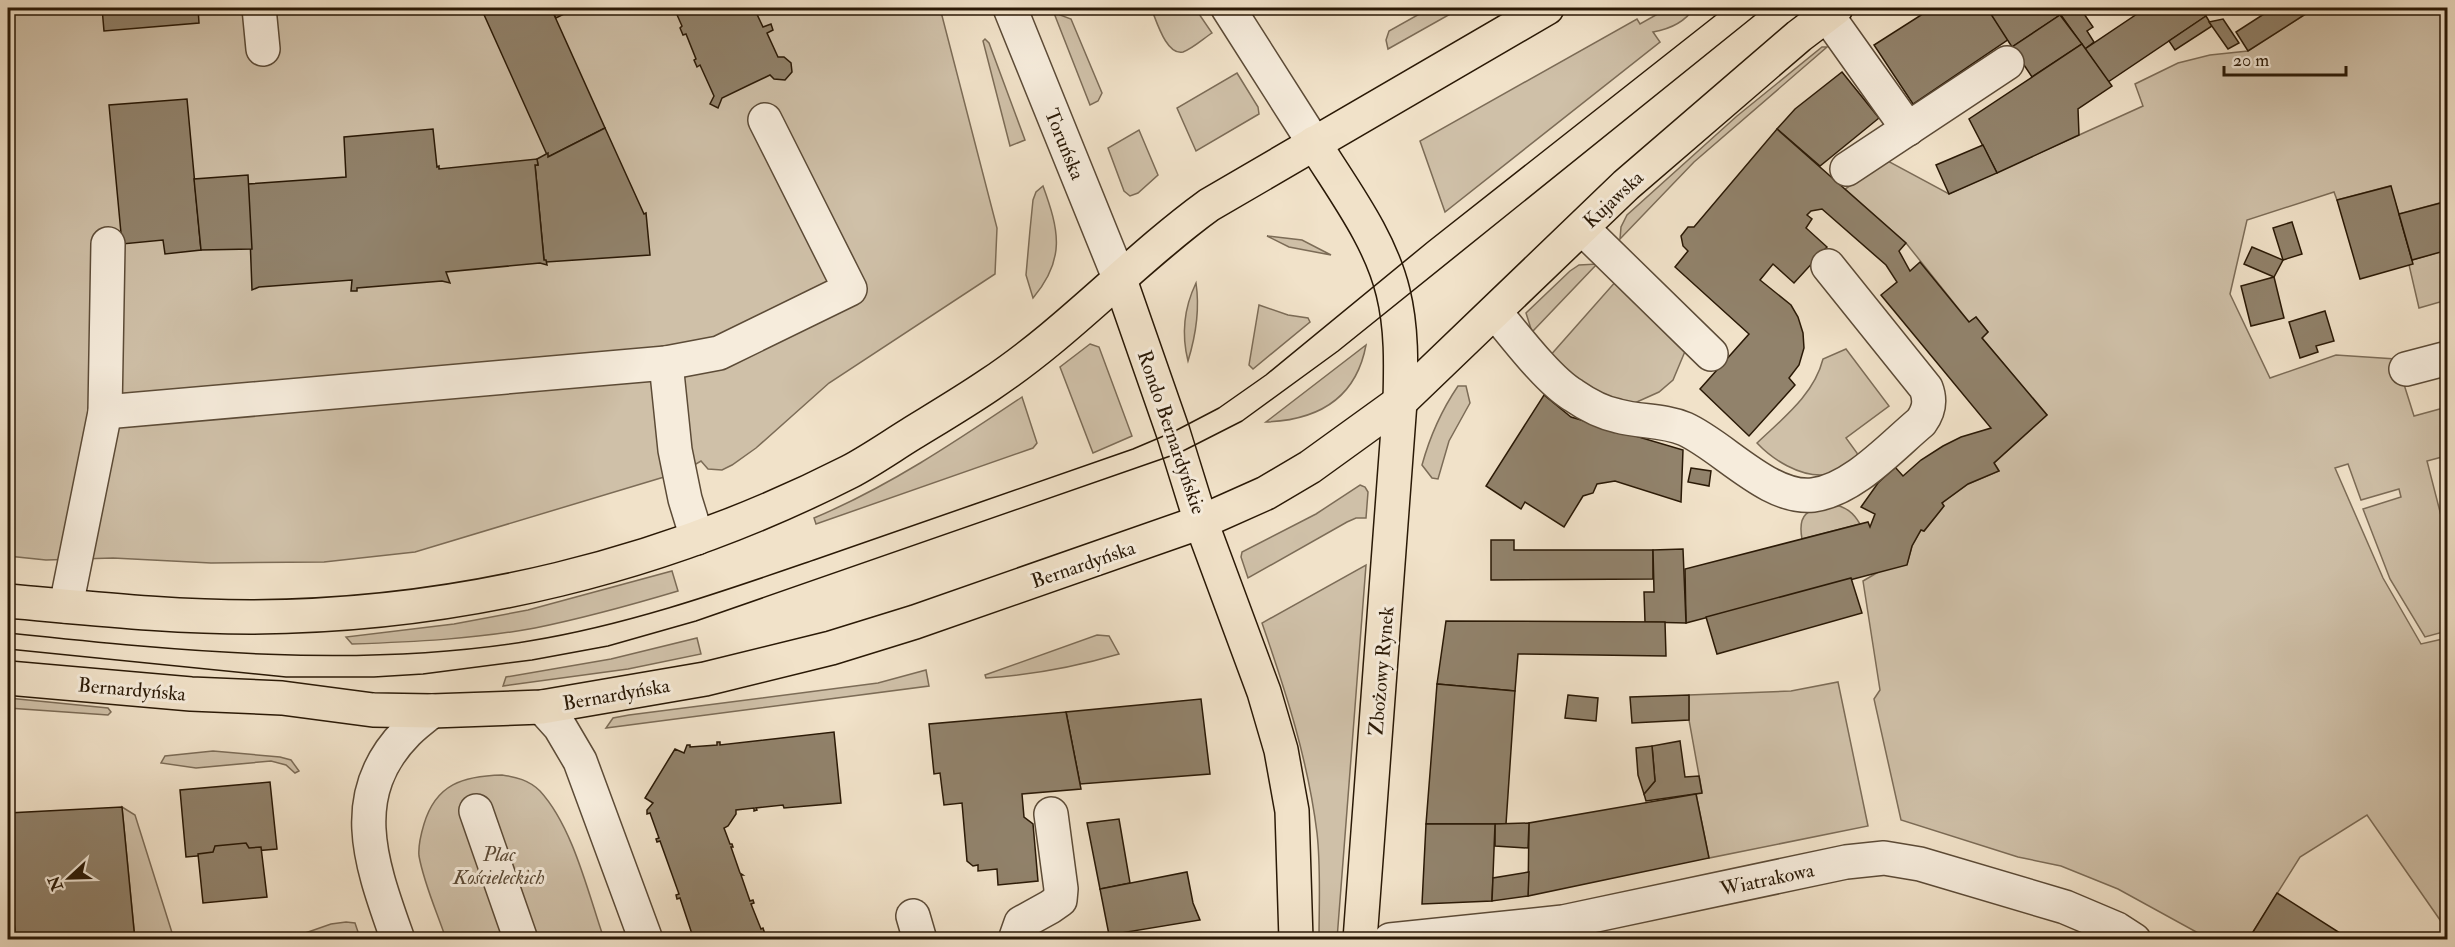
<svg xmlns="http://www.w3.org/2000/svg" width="2455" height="947" font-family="'IM FELL Double Pica',serif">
<rect width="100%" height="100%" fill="#f1e2c9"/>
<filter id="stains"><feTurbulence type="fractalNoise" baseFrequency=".00333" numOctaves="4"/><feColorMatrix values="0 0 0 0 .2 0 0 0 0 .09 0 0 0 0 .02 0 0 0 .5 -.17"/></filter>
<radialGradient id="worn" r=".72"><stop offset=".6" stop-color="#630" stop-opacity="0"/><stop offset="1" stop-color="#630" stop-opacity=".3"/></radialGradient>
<g fill="#cfc0a8" stroke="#7c6c57" stroke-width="1.5">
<path d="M8,8H940L997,228L995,274L829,383L756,448L732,465L722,470L708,469L701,461L684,471L415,552L324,562L211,563L113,558L46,560L8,556Z"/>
<path d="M1052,8H1057L1060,15L1071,19L1102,93L1098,101L1090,105Z"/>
<path d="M1151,8H1195L1212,33C1203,39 1192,49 1183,52C1166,56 1156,19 1151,8Z"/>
<path d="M1430,8H1461L1388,49L1386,40L1389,31Z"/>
<path d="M1658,8H1694C1685,22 1670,29 1653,32L1660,42L1445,212L1420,141L1637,19L1640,24L1656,15L1653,10Z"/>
<path d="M2315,8H2447V201L2399,214L2390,186L2337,200L2334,192L2247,220L2230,294L2270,378L2336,355L2396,359L2414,416L2447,407V480L2442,457L2427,461L2447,539V631L2425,637L2390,579L2363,509L2401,497L2399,489L2361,500L2348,464L2335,468L2383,578L2421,644L2447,638V930L2367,815L2300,857L2248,940L2209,939L2118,889L2061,866L2018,857L1901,820L1874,699L1880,690L1863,581L1880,571L1907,564L1912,546L1921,530L1924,531L1944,506L1942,503L1968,484L1999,471L1994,463L2047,415L1982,338L1988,332L1976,317L1969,322L1906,243L1845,189L1888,161L1949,194L2143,106L2135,84L2178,63L2210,55L2248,51Z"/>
<path d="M985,39L989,43L1025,140L1010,146L983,41Z"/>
<path d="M1822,47H1827L1694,162L1620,239L1621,227L1627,215L1737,116Z"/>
<path d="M1237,73L1258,107L1259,114L1196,151L1177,108Z"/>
<path d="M1139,130L1158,175L1138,193L1130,196L1124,191L1108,148Z"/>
<path d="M1043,186C1059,230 1066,259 1033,298L1026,275L1030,230L1033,200L1036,192Z"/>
<path d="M1267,236L1302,240L1331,255L1289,247Z"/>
<path d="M2447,250V300L2419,308L2409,265L2412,260Z"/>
<path d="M1597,264L1532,332L1526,313L1570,271L1579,265Z"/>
<path d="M1617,280L1686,349L1673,380L1659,392L1628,406L1597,398L1549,357Z"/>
<path d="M1196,283C1200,310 1196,335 1188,361C1181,333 1184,308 1196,283Z"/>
<path d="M1259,305L1288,315L1308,318L1310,322L1253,369L1249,365Z"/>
<path d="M1090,344L1099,347L1132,436L1093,453L1060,367Z"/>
<path d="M1366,345C1356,399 1318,420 1266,422Z"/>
<path d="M1846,349L1889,406L1846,438L1857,453L1858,459L1855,465C1845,468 1833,474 1823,475C1799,476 1773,460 1757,443C1782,419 1814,395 1823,359Z"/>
<path d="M1458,386H1466L1470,403L1449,441L1438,479L1432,478L1422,465C1430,436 1441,411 1458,386Z"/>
<path d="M1022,397L1037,443L1033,448L816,524L814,518C888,487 955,442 1022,397Z"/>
<path d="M1360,485L1365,487L1368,492L1366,518H1356L1347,522L1248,578L1241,557L1242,552L1316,514Z"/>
<path d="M1832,504C1846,507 1853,512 1860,524L1802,539C1797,512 1809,510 1832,504Z"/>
<path d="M1366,565L1337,939H1319C1319,904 1321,868 1317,833C1308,760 1286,692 1262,623Z"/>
<path d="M672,571L678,591C631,605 584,618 535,628C475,639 413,642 352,644L346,637L454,624L528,610Z"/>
<path d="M1097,635L1109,636L1119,654C1075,667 1031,675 986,678L985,675Z"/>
<path d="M697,638L701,654L628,669L503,686L506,677L611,659Z"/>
<path d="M926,670L929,686L606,728L613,718L629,715L878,683Z"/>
<path d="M1838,682L1868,826L1709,858L1696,794L1702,792L1689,720V695L1791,691Z"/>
<path d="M8,698L108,708L111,712L108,715L8,708Z"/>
<path d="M213,751L280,757L291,760L299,771L295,773L286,765L271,761L196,768L161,763L165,756Z"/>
<path d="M502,775C516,777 529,780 540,791C573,827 588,893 604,939H446C437,912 424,884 419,856C418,846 421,834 424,824C436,784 463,776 502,775Z"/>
<path d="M122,807L135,815L174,939H135Z"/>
<path d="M346,922L355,923L359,935L347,939H288L331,924Z"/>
</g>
<g fill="#91826b" stroke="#2a1906" stroke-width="1.5">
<path d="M102,8H198L199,23L104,31Z"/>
<path d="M481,8H551L605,128L548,157Z"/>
<path d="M551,8H576L556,18Z"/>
<path d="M674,8H754L763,27L771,24L773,30L767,33L778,57H784L791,63L792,72L785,80L774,79L770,75L749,85L722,98L718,108L710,104L714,96L700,65L697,67L694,60L696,59L686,34L683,35L680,28L682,26Z"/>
<path d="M1932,8H1987L2009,39L1913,104L1874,45Z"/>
<path d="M1987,8H2056L2060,15L2012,47Z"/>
<path d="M2056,8H2080L2093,27L2087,31L2094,42L2085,49Z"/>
<path d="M2146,8H2200L2206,16L2108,82L2085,49Z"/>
<path d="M2260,8H2315L2248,51L2236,32L2264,14Z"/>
<path d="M2060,15L2082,44L2032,77L2012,47Z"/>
<path d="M2206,16L2212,26L2175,50L2169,41Z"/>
<path d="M2223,19L2239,43L2228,49L2209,22Z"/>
<path d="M2082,44L2112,86L2078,109L2079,135L1997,173L1969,119Z"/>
<path d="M1842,72L1879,118L1820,166L1777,129L1795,109Z"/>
<path d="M187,99L201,250L165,254L163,240L122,244L109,105Z"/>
<path d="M605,128L644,214L646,213L650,255L546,262L544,260L535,165H538L537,159L548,153V157Z"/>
<path d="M433,129L437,167L439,166V169L537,159L538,165H535L544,260H546L547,265L540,263L446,272L450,283L442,281L357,288V291H351L352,280L259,287L252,290L248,184L346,177L344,137Z"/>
<path d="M1777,129L1906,243L1899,251L1910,271L1920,262L1969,322L1976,317L1988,332L1982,338L2047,415L1994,463L1999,471L1968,484L1942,503L1944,506L1924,531L1921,530L1912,546L1907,565L1686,623L1685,569L1868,522L1870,527L1875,514L1861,507L1878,483L1895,467L1903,476L1921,460L1943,446L1961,437L1991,428L1881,295L1897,282L1886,265L1822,209L1811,211L1807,215L1812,219L1806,228L1827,247L1794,283L1773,264L1760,280L1791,305L1798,317L1803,333L1804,348L1799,365L1789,378L1795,385L1749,436L1700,389L1749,334L1675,267L1688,251L1683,246L1681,236L1688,227H1694Z"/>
<path d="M1983,145L1997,173L1949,194L1936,165Z"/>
<path d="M248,175L252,249L201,250L194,179Z"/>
<path d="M2391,186L2413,264L2360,279L2337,200Z"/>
<path d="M2448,201V250L2412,260L2399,214Z"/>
<path d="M2292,222L2302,254L2283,260L2273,228Z"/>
<path d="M2252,247L2283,260L2274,277L2244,264Z"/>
<path d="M2274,277L2284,318L2251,326L2241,286Z"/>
<path d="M2325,311L2334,341L2316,346L2318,352L2300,358L2289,322Z"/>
<path d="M1544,395L1571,417L1683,450L1681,502L1615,481L1597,484L1593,493L1583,496L1564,527L1525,502L1521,509L1486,486Z"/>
<path d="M1691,468L1711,471L1709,486L1688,482Z"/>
<path d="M1491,540H1514V550H1653V579L1491,580Z"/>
<path d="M1683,549L1686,623L1645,622L1644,592H1654L1653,550Z"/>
<path d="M1851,578L1862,613L1717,654L1706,617Z"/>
<path d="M1446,621L1665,622L1666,656L1518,654L1515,691L1437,684Z"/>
<path d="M1437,684L1515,691L1506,824H1426Z"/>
<path d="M1568,695L1598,698L1596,721L1565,718Z"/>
<path d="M1689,695V720L1632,723L1630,697Z"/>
<path d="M1201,699L1210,774L1080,784L1066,712Z"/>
<path d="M1066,712L1081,789L1022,794L1024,817L1033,824L1038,881L998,885L997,869L978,871V865L973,866L967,861L962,803L944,805L940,773L934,774L929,724Z"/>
<path d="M834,732L841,803L784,808L783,805L756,808L757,810L754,811V808L736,810V814L728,826L724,828L730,844H732L733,847H731L740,873L743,875H741L750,901L753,900L754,903L751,904L761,929L763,928L767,940H694L680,898L677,899L676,895L679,894L660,841L657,842L656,839L659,838L650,813L647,814V810L653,803L645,798L675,749L684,753L687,745H690V747L717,745V742H720V745Z"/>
<path d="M1680,741L1685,777L1699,776L1702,793L1646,801L1644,794L1655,781L1652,746Z"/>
<path d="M1652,746L1655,781L1644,794L1638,775L1636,748Z"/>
<path d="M270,782L277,849L186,857L180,790Z"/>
<path d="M1696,794L1709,858L1528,896L1529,823Z"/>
<path d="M122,807L135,940H16L13,913L8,914V813Z"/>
<path d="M1119,819L1130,883L1100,889L1087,823Z"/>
<path d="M1529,823L1528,848L1495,846V824Z"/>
<path d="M1426,824H1495L1492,901L1422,904Z"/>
<path d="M246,843L249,848L261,847L267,897L203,903L198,854L213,852L215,846Z"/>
<path d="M1187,872L1193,903L1200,920L1109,935L1100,889Z"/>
<path d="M1529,872L1528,896L1492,901L1493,878Z"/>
<path d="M2277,893L2351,940H2248Z"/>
</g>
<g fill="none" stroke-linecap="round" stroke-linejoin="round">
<defs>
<g id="minor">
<path d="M259,8L263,49"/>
<path d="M1010,8L1120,280"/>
<path d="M1228,8L1314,143"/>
<path d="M1827,15L1908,129"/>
<path d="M1847,169L2007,63"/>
<path d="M1582,228L1711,354"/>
<path d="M1495,312C1515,336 1548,380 1573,395C1586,404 1603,413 1618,416C1640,422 1664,420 1685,429C1723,446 1769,500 1813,495C1853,490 1891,447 1921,422C1929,411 1931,401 1926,388L1828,266"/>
<path d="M666,363L675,450L685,499L697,538"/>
<path d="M2406,369L2448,358"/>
<path d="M105,412L666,363L719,353L850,289L765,120"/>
<path d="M66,606L105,412L108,244"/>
<path d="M542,707L560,727L580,761L646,940"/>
<path d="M476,811L521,940"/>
<path d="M913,916L920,940"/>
<path d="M398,940C372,866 344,796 407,732C414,725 423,718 432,711"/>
<path d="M1015,940L1021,923L1050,907L1060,900L1061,889L1051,814"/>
<path d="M1390,940L1563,922L1846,862L1884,858L1920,864L2065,907L2117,929L2134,940"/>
</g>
<g id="major">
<path d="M1314,143C1343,190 1380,238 1393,292C1402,328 1401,365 1400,402L1360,940"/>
<path d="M1120,280L1173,432L1201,522L1264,692L1281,750L1292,811L1296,940"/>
<path d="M8,601C89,608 170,617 251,617C459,616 664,566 849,472C870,461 890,447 911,434C937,418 964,402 989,385C1069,332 1132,261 1209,205L1547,8"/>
<path d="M8,678L191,694L282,698L373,710L432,711L542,707L705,679L831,648L915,622L1201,522L1266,493L1310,467L1400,402L1626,185L1799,36L1836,8"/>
</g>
</defs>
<use href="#minor" stroke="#5c4b37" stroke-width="36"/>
<use href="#major" stroke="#2a1906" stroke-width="36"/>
<use href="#minor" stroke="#f6ecdc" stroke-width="33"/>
<use href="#major" stroke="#f1e2c9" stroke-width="33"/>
<g stroke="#2a1906" stroke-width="1.5">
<path d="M8,633C180,651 357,669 529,641C627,625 721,592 814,560C920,523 1027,486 1133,449L1173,432L1219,408L1266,375L1428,242L1725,8"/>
<path d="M8,649L286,677H374L423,674L532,660L608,646L696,621L1179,453L1242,421L1338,351L1764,8"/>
</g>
</g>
<g text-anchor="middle" stroke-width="6" stroke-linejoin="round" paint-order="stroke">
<g font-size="20" fill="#2a1906" stroke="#f6ecdc">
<text transform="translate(1065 144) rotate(68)" y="7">Toruńska</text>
<text transform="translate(1613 199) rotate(-43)" y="7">Kujawska</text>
<text transform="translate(1172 432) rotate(71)" y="7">Rondo Bernardyńskie</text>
<text transform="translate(1083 564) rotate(-19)" y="7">Bernardyńska</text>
<text transform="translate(1381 671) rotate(-85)" y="7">Zbożowy Rynek</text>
<text transform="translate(132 689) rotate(5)" y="7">Bernardyńska</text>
<text transform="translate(616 694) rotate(-10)" y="7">Bernardyńska</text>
<text transform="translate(1767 879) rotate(-12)" y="7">Wiatrakowa</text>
</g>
<g font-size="20" font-style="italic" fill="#5c4b37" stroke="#f6ecdc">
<text x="499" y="861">Plac<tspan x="499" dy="23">Kościeleckich</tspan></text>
</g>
</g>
<rect width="2455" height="947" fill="none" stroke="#f1e2c9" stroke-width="30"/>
<rect x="9" y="9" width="2437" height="929" fill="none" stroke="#2a1906" stroke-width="3"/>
<rect x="15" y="15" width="2425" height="917" fill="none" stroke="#2a1906" stroke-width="1.5"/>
<g transform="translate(69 878) rotate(248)" stroke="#f6ecdc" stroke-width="4.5" paint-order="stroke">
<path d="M0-4.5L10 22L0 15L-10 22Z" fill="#2a1906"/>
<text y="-9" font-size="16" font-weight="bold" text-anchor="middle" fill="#2a1906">N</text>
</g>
<path d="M2224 66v9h122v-9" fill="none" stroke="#2a1906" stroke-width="3"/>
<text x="2233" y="66" font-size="18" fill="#2a1906" stroke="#f6ecdc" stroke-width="4.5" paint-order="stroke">20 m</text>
<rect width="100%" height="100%" filter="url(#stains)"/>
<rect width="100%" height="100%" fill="url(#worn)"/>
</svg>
